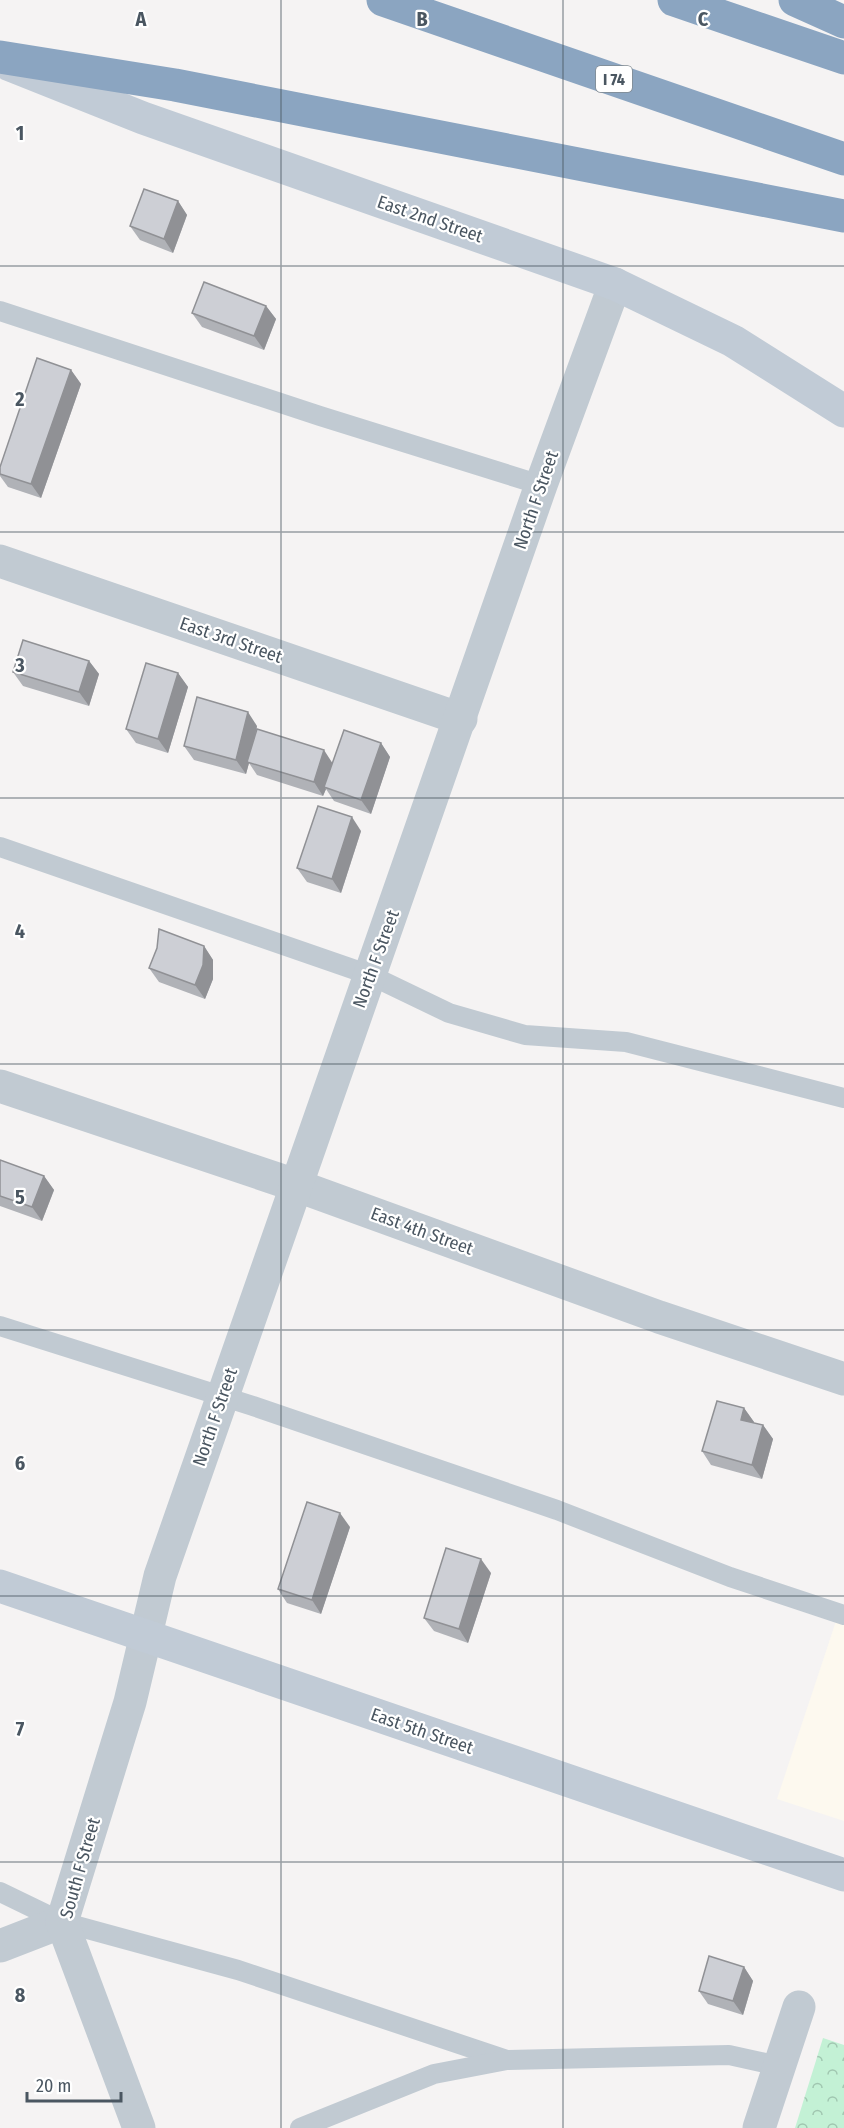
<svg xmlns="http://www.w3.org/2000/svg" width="844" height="2128" font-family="'Fira Sans Condensed',sans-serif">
<defs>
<pattern id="forest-crowns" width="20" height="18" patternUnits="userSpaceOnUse" patternTransform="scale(1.5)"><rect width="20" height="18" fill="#c3f1d5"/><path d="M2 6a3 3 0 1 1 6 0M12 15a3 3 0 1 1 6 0" fill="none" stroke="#a0c6b0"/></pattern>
</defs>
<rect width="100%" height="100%" fill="#f5f3f3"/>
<path fill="#fdf9ef" d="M839,1612L844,1615V1821L777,1799Z"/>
<path fill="url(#forest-crowns)" d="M823,2038L844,2045V2128H795Z"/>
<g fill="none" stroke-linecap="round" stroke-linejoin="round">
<g stroke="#c1cad2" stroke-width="20">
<path d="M0,311L320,416L541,485"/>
<path d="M0,847L370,975L449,1013L525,1035L626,1042L844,1098"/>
<path d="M0,1326L253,1406L557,1510L730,1577L844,1615"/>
<path d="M0,1892L62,1922L238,1970L507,2060"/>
<path d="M300,2128L434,2074L507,2060L729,2055L779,2066"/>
</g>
<g stroke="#c1cad2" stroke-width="33">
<path d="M0,561L461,719"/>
<path d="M0,1086L295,1185L659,1317L844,1379"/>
<path d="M0,1946L62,1922"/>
<path d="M139,2128L62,1922L130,1702L160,1576L541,485L615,284"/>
<path d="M759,2128L799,2007"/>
</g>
<g stroke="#c1cbd6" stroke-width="33">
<path d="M10,65L143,118L615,284L733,341L844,411"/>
<path d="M0,1586L844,1875"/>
</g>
<g stroke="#8ba5c1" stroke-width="33">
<path d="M383,0L844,159"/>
<path d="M674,0L844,58"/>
<path d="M795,0L844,22"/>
<path d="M0,57L175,85L844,216"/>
</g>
</g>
<g fill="#b0b2b7">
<path d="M178,201L187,215L173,253L140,240L130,226Z"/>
<path d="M266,306L276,319L264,350L202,327L192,313Z"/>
<path d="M71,370L81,384L41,498L8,487L0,476V467Z"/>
<path d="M89,661L99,674L89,706L23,686L13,672Z"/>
<path d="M178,673L188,687L168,753L136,743L126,729Z"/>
<path d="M257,726L255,738L333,763L381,743L390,757L371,814L334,801L326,789L323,796L257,775L249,763L246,774L194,760L184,746Z"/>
<path d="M361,831L341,893L307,882L297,868Z"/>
<path d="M204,946L213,960V979L205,999L159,982L149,968Z"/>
<path d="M0,1160L44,1176L54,1190L42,1221L0,1206Z"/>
<path d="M744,1408L754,1422V1423L763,1425L773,1439L762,1479L711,1465L702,1451Z"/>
<path d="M350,1527L321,1614L287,1603L278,1589Z"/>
<path d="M491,1573L468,1643L434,1631L424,1618Z"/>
<path d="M744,1967L753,1981L743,2015L708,2004L699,1991Z"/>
</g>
<g fill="#909195">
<path d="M178,201L187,215L173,253L164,239Z"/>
<path d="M266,306L276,319L264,350L254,336Z"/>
<path d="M71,370L81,384L41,498L31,484Z"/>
<path d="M89,661L99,674L89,706L79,692Z"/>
<path d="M178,673L188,687L168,753L158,739Z"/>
<path d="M248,712L257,726L249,762H247L249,763L246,774L236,760Z"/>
<path d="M381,743L390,757L371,814L361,800Z"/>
<path d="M324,750L333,764L324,787L326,789L323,796L314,782Z"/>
<path d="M352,817L361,831L341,893L332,879Z"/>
<path d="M204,946L213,960V979L205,999L195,985Z"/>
<path d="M44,1176L54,1190L42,1221L32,1207Z"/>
<path d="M744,1408L754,1422L751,1433L741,1420Z"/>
<path d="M763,1425L773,1439L762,1479L752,1465Z"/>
<path d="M340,1513L350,1527L321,1614L312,1600Z"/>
<path d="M481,1559L491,1573L468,1643L459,1629Z"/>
<path d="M744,1967L753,1981L743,2015L733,2001Z"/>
</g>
<g fill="#cdcfd5" stroke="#909195" stroke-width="1.5">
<path d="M144,189L178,201L164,239L130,226Z"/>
<path d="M204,282L266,306L254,336L192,313Z"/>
<path d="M37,358L71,370L31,484L0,474V467Z"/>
<path d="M23,640L89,661L79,692L13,672Z"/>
<path d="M146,663L178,673L158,739L126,729Z"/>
<path d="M197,697L248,712L236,760L184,746Z"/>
<path d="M257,729L324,750L314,782L247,762Z"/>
<path d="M344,730L381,743L361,800L324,787Z"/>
<path d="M318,806L352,817L332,879L297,868Z"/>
<path d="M159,929L204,946L203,965L195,985L149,968L157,948Z"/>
<path d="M0,1160L44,1176L32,1207L0,1196Z"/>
<path d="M717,1401L744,1408L741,1420L763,1425L752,1465L702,1451Z"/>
<path d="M307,1502L340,1513L312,1600L278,1589Z"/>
<path d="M446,1548L481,1559L459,1629L424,1618Z"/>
<path d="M709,1956L744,1967L733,2001L699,1991Z"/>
</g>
<path fill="none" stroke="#4a5661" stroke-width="1.5" stroke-opacity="0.55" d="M281,0V2128M563,0V2128M0,266H844M0,532H844M0,798H844M0,1064H844M0,1330H844M0,1596H844M0,1862H844"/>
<g text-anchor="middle" stroke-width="4.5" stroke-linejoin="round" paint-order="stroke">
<rect fill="#fff" stroke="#808990" stroke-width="1.5" x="596" y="66" width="36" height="26" rx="4.5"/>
<g font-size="16" font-weight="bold" fill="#4a5661">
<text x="614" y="85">I 74</text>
</g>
<g font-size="18" fill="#4a5661" stroke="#fff">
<text transform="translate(430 219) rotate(19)" y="6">East 2nd Street</text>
<text transform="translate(536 500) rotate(-71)" y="6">North F Street</text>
<text transform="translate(231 640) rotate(19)" y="6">East 3rd Street</text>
<text transform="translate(376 959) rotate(-70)" y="6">North F Street</text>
<text transform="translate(422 1231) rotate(20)" y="6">East 4th Street</text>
<text transform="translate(215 1417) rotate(-71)" y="6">North F Street</text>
<text transform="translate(422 1731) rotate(19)" y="6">East 5th Street</text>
<text transform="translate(80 1868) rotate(-74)" y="6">South F Street</text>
</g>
</g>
<g font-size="20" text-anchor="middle" font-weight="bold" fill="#4a5661" stroke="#fff" stroke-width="4.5" stroke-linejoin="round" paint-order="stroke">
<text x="141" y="26">A</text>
<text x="422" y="26">B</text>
<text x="703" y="26">C</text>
<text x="20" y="140">1</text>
<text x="20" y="406">2</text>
<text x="20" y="672">3</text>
<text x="20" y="938">4</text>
<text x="20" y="1204">5</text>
<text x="20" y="1470">6</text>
<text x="20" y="1736">7</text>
<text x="20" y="2002">8</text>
</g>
<path d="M27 2092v9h94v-9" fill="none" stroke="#4a5661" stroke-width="3"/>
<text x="36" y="2092" font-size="18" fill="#4a5661" stroke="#ffffff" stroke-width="4.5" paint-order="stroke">20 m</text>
</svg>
